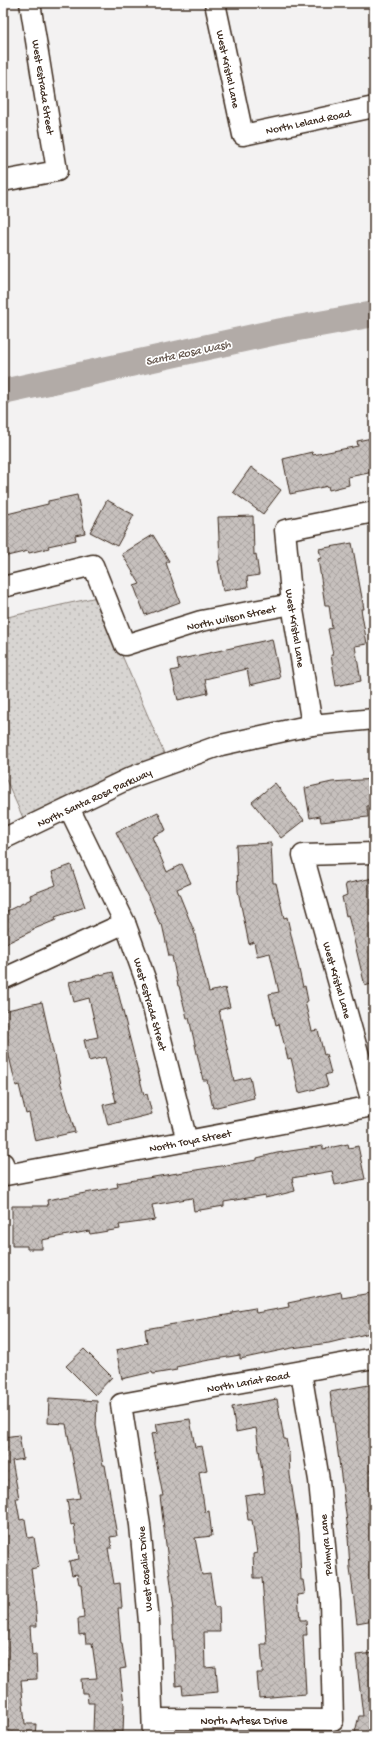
<svg xmlns="http://www.w3.org/2000/svg" width="377" height="1739" font-family="'Gochi Hand',sans-serif">
<defs>
<pattern id="park-dots" width="8" height="8" patternUnits="userSpaceOnUse"><rect width="8" height="8" fill="#d8d5d2"/><path d="M2 2h.1M6 6h.1" fill="none" stroke="#bab7b4" stroke-width="1.8" stroke-linecap="round"/></pattern>
<pattern id="building-cross-hatch" width="8" height="8" patternUnits="userSpaceOnUse"><rect width="8" height="8" fill="#c6c0bd"/><path d="M0 0l8 8M0 8l8-8" fill="none" stroke="#aba5a2"/></pattern>
</defs>
<rect width="100%" height="100%" fill="#f3f2f2"/>
<filter id="ink" filterUnits="userSpaceOnUse"><feTurbulence type="fractalNoise" baseFrequency=".025" numOctaves="2"/><feDisplacementMap in="SourceGraphic" scale="8" xChannelSelector="R" yChannelSelector="G"/><feConvolveMatrix kernelMatrix="1 2 1 2 8 2 1 2 1" color-interpolation-filters="sRGB"/></filter>
<g filter="url(#ink)">
<path fill="url(#park-dots)" stroke="#8a8078" d="M97,597L166,758L24,820L3,773V618Z"/>
<g fill="none" stroke-linecap="round" stroke-linejoin="round">
<path stroke="#b2aba7" stroke-width="26" d="M3,392L276,332L374,314"/>
</g>
<g fill="url(#building-cross-hatch)" stroke="#3b2a1e">
<path d="M372,438L374,444V472L348,477L349,485L329,490L328,486L290,494L283,459L312,452L313,455L358,446L357,441Z"/>
<path d="M251,467L281,490L263,514L233,492Z"/>
<path d="M77,495L85,533L75,535L76,540L48,546L49,548L29,553L28,551L3,557V515L48,504V501Z"/>
<path d="M107,500L134,515L117,546L90,532Z"/>
<path d="M253,516L254,555L256,554L259,575L247,577L248,587L223,591L218,561L220,560L218,517Z"/>
<path d="M153,535L169,561L166,563L180,602L145,615L134,586L140,584L122,554Z"/>
<path d="M352,543L364,609H361L367,644L355,646L361,681L336,686L331,655H333L328,629L332,628L329,605H325L318,559L321,558L319,549Z"/>
<path d="M272,639L280,678L250,685L247,669L205,679L208,693L178,700L171,671L179,669L177,660Z"/>
<path d="M374,779V805L367,806L368,817L321,822L320,816L310,818L305,788L332,782Z"/>
<path d="M275,783L304,820L281,838L252,802Z"/>
<path d="M158,812L166,830L152,837L167,872L182,864L191,883L177,889L194,931L209,992L225,988L230,1007L219,1010L234,1081L250,1077L254,1098L213,1108L207,1080H203L189,1018H187L179,986H178L172,956H169L162,924L160,925L151,902L116,832Z"/>
<path d="M271,843L273,883H276L284,918L287,917L303,987L305,986L308,1001L305,1002L312,1031L318,1030L324,1055L326,1054L331,1073L325,1075L328,1086L299,1093L291,1058L288,1059L279,1024L276,1025L269,994L279,992L270,953L257,956L254,942L249,944L238,891L236,845Z"/>
<path d="M71,865L85,907L55,917L56,920L34,929V930L3,945V913L31,899L30,895L56,885L52,872Z"/>
<path d="M373,878L374,884V983L365,986L348,915L346,916L342,897L347,895L345,884Z"/>
<path d="M113,972L144,1095L147,1094L152,1114L108,1125L103,1105L116,1102L105,1057L89,1061L84,1040L98,1037L89,998L74,1002L69,982Z"/>
<path d="M42,1002L54,1056H55L61,1084L75,1132L35,1141L29,1113L26,1114L19,1085L16,1086L3,1030V1011Z"/>
<path d="M348,1144L349,1148L358,1146L365,1179L335,1185L332,1171L292,1178L295,1191L279,1195L265,1198V1195L224,1202V1206L194,1211L192,1198L152,1205L155,1220L119,1225L120,1229L90,1234L89,1231L42,1240V1249H27V1246H12V1206H48L47,1200L118,1187L117,1183L257,1160V1158L277,1153L323,1146V1149Z"/>
<path d="M341,1292L342,1298L371,1293L374,1308V1332L329,1343L292,1348L240,1359V1355L204,1361L176,1367L177,1370L153,1374L152,1372L122,1379L116,1350L147,1343L145,1329L232,1314V1312L255,1308L256,1313L289,1307L288,1303Z"/>
<path d="M84,1349L112,1377L95,1395L66,1366Z"/>
<path d="M374,1384V1469L370,1470L374,1493V1500L372,1501L374,1515V1620L357,1623L350,1568L348,1537H349L330,1392Z"/>
<path d="M49,1398L97,1401L96,1425L103,1465H105L117,1536L110,1537L112,1548H108L114,1584L120,1583L122,1608H118L121,1644H122L126,1668L120,1669L124,1705L123,1732L93,1731L94,1703H88L87,1693H82L81,1679L97,1678L92,1643H86L85,1634L79,1635L78,1619L84,1618L81,1584H79L77,1574L72,1575L69,1561L79,1559L74,1524L71,1525L67,1500L80,1498L66,1424L48,1423Z"/>
<path d="M277,1399L284,1439H286L289,1454L290,1475L299,1533L301,1580H303L305,1594L298,1595L300,1620H306L307,1635H303L306,1694L259,1698L257,1673H263L261,1644H267L262,1578H254L253,1554L257,1553L252,1520H248L245,1496L265,1493L256,1428L236,1432L232,1407Z"/>
<path d="M190,1419L195,1447L202,1446L207,1470L199,1472L205,1512L209,1511L212,1536L195,1538L202,1575L210,1574L215,1607H219L220,1632H204L205,1668L216,1667L218,1692L183,1695L182,1685L176,1686L172,1609H174L160,1496H163L151,1434L158,1433L156,1424Z"/>
<path d="M19,1435L23,1459L12,1461L19,1498H16L20,1520L25,1519L28,1538L34,1537L39,1567L31,1569L35,1597L37,1626H30L32,1655L36,1654L37,1679L21,1680L25,1724H36L35,1736H3V1437Z"/>
<path d="M374,1653V1736H354L359,1716H363L356,1655Z"/>
</g>
<g fill="none" stroke-linecap="round" stroke-linejoin="round">
<defs>
<g id="minor">
<path d="M215,3L243,135L374,107"/>
<path d="M3,181L57,171L30,3"/>
<path d="M3,587L93,565L125,645L201,621L292,604"/>
<path d="M312,725L292,604L285,530L374,512"/>
<path d="M69,808L125,923L147,984L187,1141"/>
<path d="M3,839L132,777L221,745L312,725L374,719"/>
<path d="M3,979L125,923"/>
<path d="M3,1163L6,1175L373,1106L303,855L374,853"/>
<path d="M154,1719L333,1720L330,1601L319,1480L301,1372"/>
<path d="M153,1736L149,1622L140,1525L121,1404L374,1358"/>
</g>
</defs>
<use href="#minor" stroke="#3b2a1e" stroke-width="23"/>
<use href="#minor" stroke="#fff" stroke-width="20"/>
</g>
</g>
<g text-anchor="middle" stroke-width="3.5" stroke-linejoin="round" paint-order="stroke">
<g font-size="11" fill="#3b2a1e" stroke="#fff">
<text transform="translate(229 69) rotate(78)" y="4">West Kristal Lane</text>
<text transform="translate(44 87) rotate(81)" y="4">West Estrada Street</text>
<text transform="translate(308 121) rotate(-12)" y="4">North Leland Road</text>
<text transform="translate(231 617) rotate(-12)" y="4">North Wilson Street</text>
<text transform="translate(296 628) rotate(81)" y="4">West Kristal Lane</text>
<text transform="translate(94 797) rotate(-25)" y="4">North Santa Rosa Parkway</text>
<text transform="translate(338 980) rotate(74)" y="4">West Kristal Lane</text>
<text transform="translate(151 1004) rotate(74)" y="4">West Estrada Street</text>
<text transform="translate(190 1140) rotate(-11)" y="4">North Toya Street</text>
<text transform="translate(248 1381) rotate(-10)" y="4">North Lariat Road</text>
<text transform="translate(325 1545) rotate(-95)" y="4">Palmyra Lane</text>
<text transform="translate(144 1569) rotate(-95)" y="4">West Rosalia Drive</text>
<text x="244" y="1724">North Artesa Drive</text>
</g>
<g font-size="12" font-style="italic" fill="#65574e" stroke="#fff">
<text transform="translate(188 352) rotate(-12)" y="4">Santa Rosa Wash</text>
</g>
</g>
<rect width="377" height="1739" fill="none" stroke="#fff" stroke-width="16"/>
<rect x="8" y="8" width="361" height="1723" fill="none" stroke="#3b2a1e" stroke-width="1.5" filter="url(#ink)"/>
</svg>
